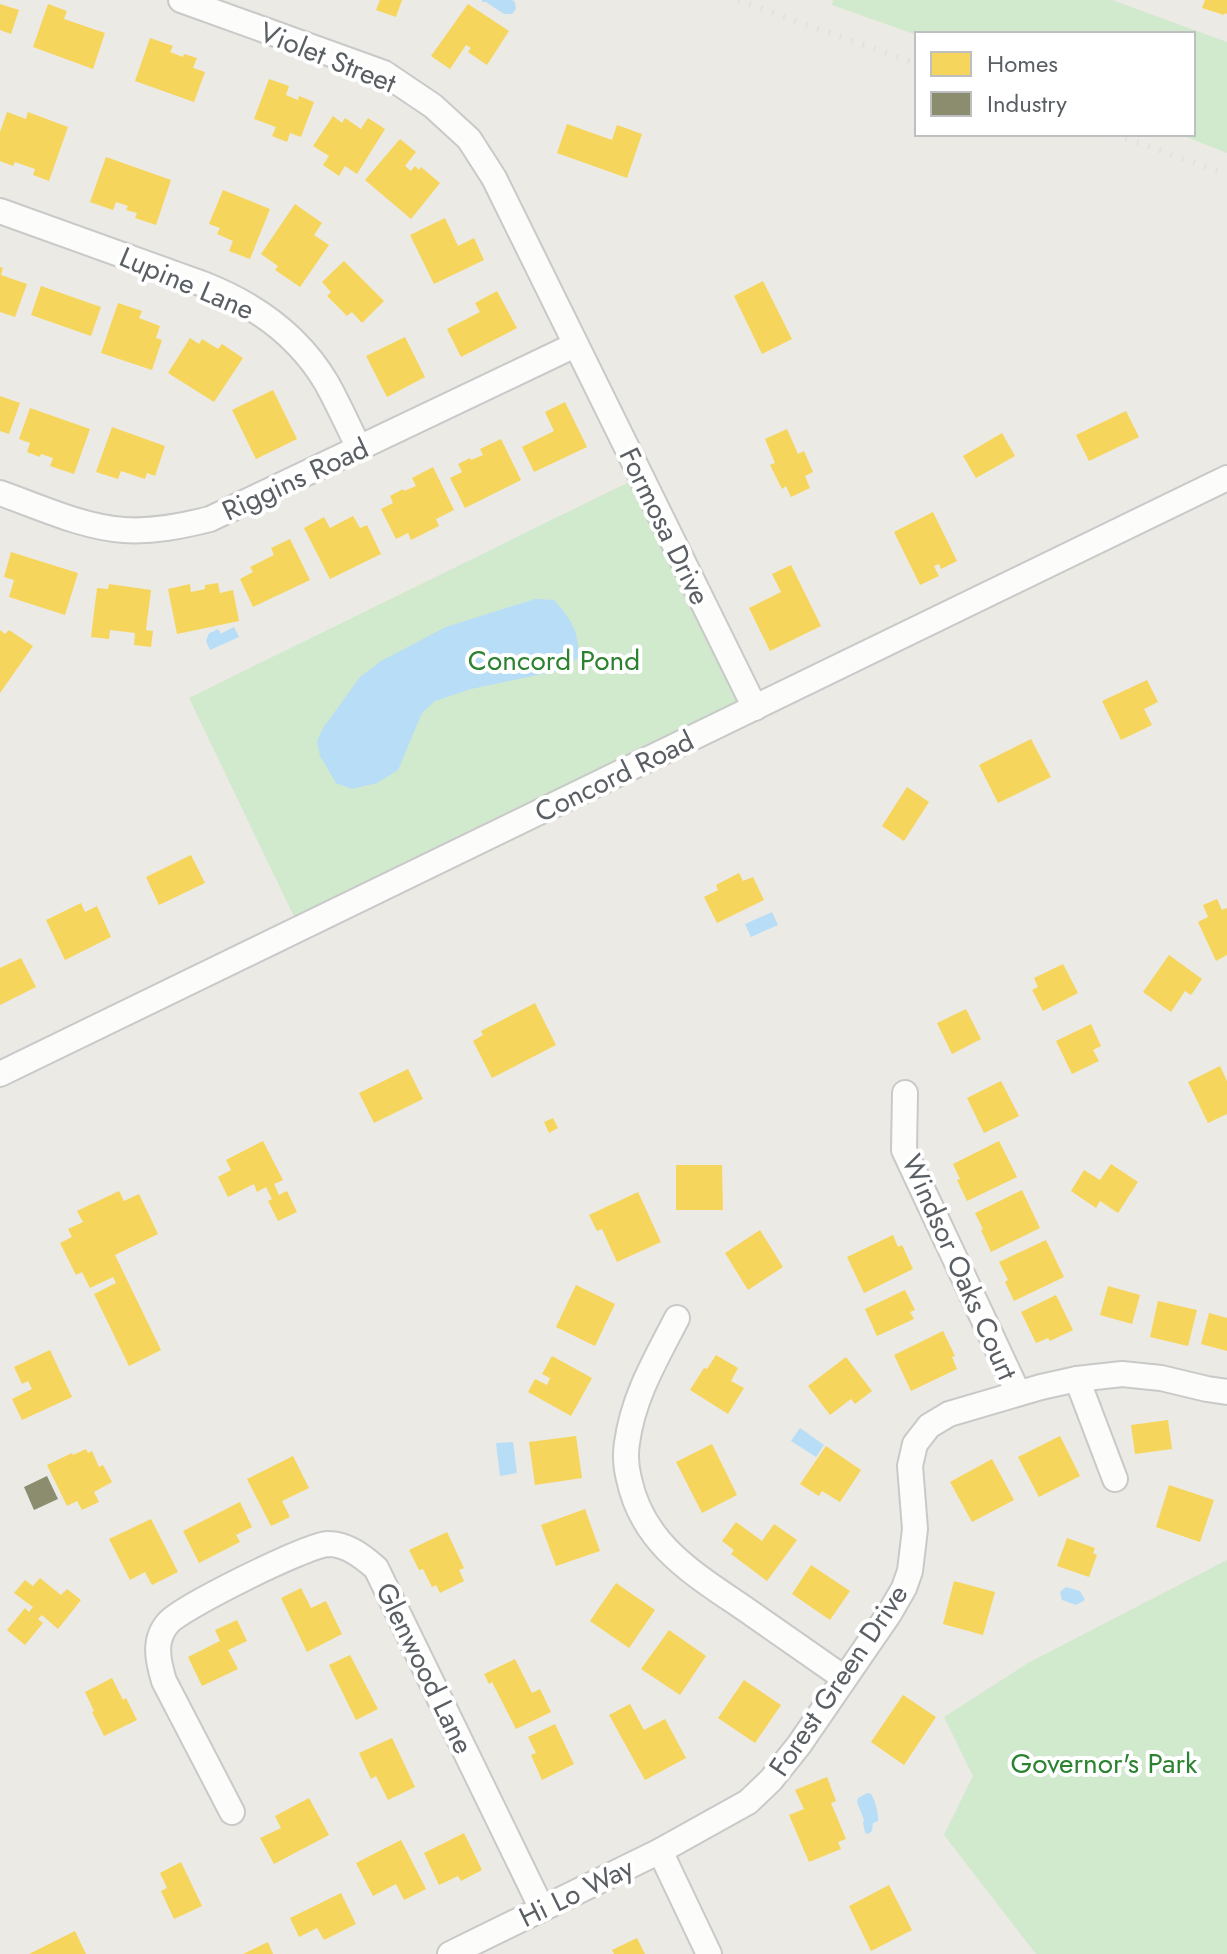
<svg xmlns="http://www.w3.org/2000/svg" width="1227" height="1954" font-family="Jost,sans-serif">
<rect width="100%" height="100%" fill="#eceae4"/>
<g fill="#d1e9cd">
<path d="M833,0H1112L1227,42V153L1179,134H1193V34H917V35L832,5Z"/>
<path d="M635,479L747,706L298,925L189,698Z"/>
<path d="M1227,1560V1954H1036L944,1835L973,1776L944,1717L1028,1663Z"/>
</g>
<g fill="#b8ddf7">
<path d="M482,0H512L515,2L516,9L512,14H504L486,2H482Z"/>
<path d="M535,599L554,600C572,620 578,630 579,657L561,670L471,689L435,701L422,713L398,770L377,783L352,789L336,783L320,756L317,741L323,728L360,677L381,661L446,627Z"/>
<path d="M234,627L239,637L210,650L206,641L209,633L215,631L216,629L220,631V634Z"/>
<path d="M772,912L778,925L751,937L745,924Z"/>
<path d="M800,1428L824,1445L816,1457L791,1441Z"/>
<path d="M513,1442L517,1473L500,1476L496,1443Z"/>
<path d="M1066,1587L1080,1591L1085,1600L1076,1605L1062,1600L1060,1592Z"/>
<path d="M867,1793L871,1794C875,1800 879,1814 878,1821L873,1823L872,1831L868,1834L865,1833L863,1823L864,1820L857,1802L858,1798Z"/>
</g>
<g fill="#f6d55c">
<path d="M380,0H402L396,17L376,10Z"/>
<path d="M1205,0H1227V14L1225,13L1224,15L1202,8Z"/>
<path d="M0,4L19,10L11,34L0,30Z"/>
<path d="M48,4L67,11L64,19L105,33L93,69L33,47Z"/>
<path d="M468,4L509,31L487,65L468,52L471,48L466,45L450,69L431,56Z"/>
<path d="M150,38L173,46L170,52L183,57L184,54L197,58L193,68L205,72L194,102L135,81Z"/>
<path d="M269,79L289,86L286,95L298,100L299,96L314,102L301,137L290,133L287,142L272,136L276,127L254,119Z"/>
<path d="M7,112L26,119L28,112L68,127L49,181L33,175L35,169L15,162L13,166L0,161V132Z"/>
<path d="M333,116L342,123L345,118L361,129L368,118L385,129L357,174L345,166L339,176L323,165L329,156L313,146Z"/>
<path d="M567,124L612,140L617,125L642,134L627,178L557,153Z"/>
<path d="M400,139L416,152L405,166L411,171L415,166L419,170L421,167L440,183L411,219L365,180Z"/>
<path d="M106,157L171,180L156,225L135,218L137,213L126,210L128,206L116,202L113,210L90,202Z"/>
<path d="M223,190L270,209L250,259L229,251L233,241L217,234L220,228L209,224Z"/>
<path d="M295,204L322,223L314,235L329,245L300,287L275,270L278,266L261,254Z"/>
<path d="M445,218L458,246L474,238L484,260L434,284L410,235Z"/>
<path d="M344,261L384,301L362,323L352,312L347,316L327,296L331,292L322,282Z"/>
<path d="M0,267L3,268L1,275L27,284L15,317L0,312Z"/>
<path d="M763,281L792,339L762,354L734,296Z"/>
<path d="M41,286L101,307L91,336L31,315Z"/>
<path d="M497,291L517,328L461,357L447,329L480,312L475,303Z"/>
<path d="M118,303L142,311L139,318L160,326L156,338L162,340L152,370L101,353Z"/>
<path d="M405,337L425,377L387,397L366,356Z"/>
<path d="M190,338L199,344L202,339L218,349L222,344L243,358L214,402L168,373Z"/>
<path d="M273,390L297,439L256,459L232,410Z"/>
<path d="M0,396L20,403L9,434L0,431Z"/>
<path d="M565,402L587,447L534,472L522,447L554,431L545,412Z"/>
<path d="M30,408L90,429L74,474L50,466L53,458L41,454L40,457L27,452L30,443L19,439Z"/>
<path d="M1126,411L1139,437L1089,461L1076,435Z"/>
<path d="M112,427L165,446L155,476L147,473L145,479L121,471L118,479L96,472Z"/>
<path d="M787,429L798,454L804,451L813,472L805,476L810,488L791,497L786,486L782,489L770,465L775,463L765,439Z"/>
<path d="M1002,433L1015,456L976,478L963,456Z"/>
<path d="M501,439L521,480L465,508L450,478L462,472L458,464L470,458L471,460L483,455L480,449Z"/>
<path d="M433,467L454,510L436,519L439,526L411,540L408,533L396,539L381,509L393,503L390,496L403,489L404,491L416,486L412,478Z"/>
<path d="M933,512L957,561L941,569L939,564L934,566L939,576L920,585L894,532Z"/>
<path d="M353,516L360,528L367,525L381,554L330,579L304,528L324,517L330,528Z"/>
<path d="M290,539L310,580L253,607L240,579L253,572L250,567L274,555L271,548Z"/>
<path d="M11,552L78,573L65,615L9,597L14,580L4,577Z"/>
<path d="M791,565L821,626L770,651L749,608L781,592L772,574Z"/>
<path d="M218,583L220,593L233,590L239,621L177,634L168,589L190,584L191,592L205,589V585Z"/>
<path d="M109,584L151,590L146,630L153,631L151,647L134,645L135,633L110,630L109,639L91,637L97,588L108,589Z"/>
<path d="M0,630L5,634L9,630L33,646L0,693Z"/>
<path d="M1147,680L1158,702L1144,709L1152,725L1121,740L1102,701Z"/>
<path d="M1031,739L1051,777L998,803L979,765Z"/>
<path d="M907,787L929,802L904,841L882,826Z"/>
<path d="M191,855L205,883L159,905L146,877Z"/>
<path d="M739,873L743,881L753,877L764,900L717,923L704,897L718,890L716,885Z"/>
<path d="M1217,899L1222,910L1227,908V955L1216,961L1198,922L1208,917L1203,905Z"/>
<path d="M81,903L85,912L97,906L111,937L65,960L46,920Z"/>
<path d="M1169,955L1202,979L1191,995L1185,991L1171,1012L1143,992Z"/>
<path d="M21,958L36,987L0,1005V968Z"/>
<path d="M1063,964L1078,993L1043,1011L1032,990L1038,987L1034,978Z"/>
<path d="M535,1003L556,1045L492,1078L473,1041L483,1035L481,1031Z"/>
<path d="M966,1009L981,1039L952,1054L937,1023Z"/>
<path d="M1091,1024L1101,1046L1093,1050L1099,1061L1072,1074L1056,1041Z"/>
<path d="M1220,1066L1227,1081V1114L1208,1123L1188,1082Z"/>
<path d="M408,1069L423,1099L374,1123L359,1093Z"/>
<path d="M1001,1081L1019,1116L984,1133L967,1098Z"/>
<path d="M553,1118L558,1128L549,1133L544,1122Z"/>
<path d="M263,1141L283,1180L274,1184L279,1195L287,1191L297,1212L278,1221L268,1201L272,1199L266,1187L257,1192L254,1184L228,1197L218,1177L231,1170L226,1160Z"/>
<path d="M999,1141L1017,1177L967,1201L957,1180L960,1179L953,1164Z"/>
<path d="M1111,1164L1138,1182L1118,1213L1100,1201L1096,1208L1071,1191L1084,1170L1100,1180Z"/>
<path d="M676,1165H722L723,1210H676Z"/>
<path d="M1022,1190L1040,1228L991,1252L981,1230L983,1229L975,1213Z"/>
<path d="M119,1191L124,1201L139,1194L158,1234L115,1255L161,1350L129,1366L94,1294L116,1283L113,1277L90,1288L82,1272L76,1275L60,1243L72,1237L68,1229L83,1222L77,1211Z"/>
<path d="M638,1192L661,1242L617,1262L602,1229L597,1231L589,1215Z"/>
<path d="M760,1230L783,1267L748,1290L725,1253Z"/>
<path d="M893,1235L898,1247L902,1245L913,1269L864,1293L847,1257Z"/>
<path d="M1046,1240L1064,1277L1014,1301L1005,1282L1008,1280L999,1262Z"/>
<path d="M576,1285L615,1304L595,1346L556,1327Z"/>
<path d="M1108,1286L1140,1295L1132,1324L1100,1315Z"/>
<path d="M905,1290L915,1310L910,1312L914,1319L877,1336L865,1309Z"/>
<path d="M1056,1295L1073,1330L1050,1341L1048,1338L1036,1343L1021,1312Z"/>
<path d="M1158,1301L1197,1310L1188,1346L1150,1337Z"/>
<path d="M1209,1313L1227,1318V1351L1201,1344Z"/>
<path d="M943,1331L955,1356L952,1357L957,1369L911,1391L894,1355Z"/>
<path d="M50,1350L72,1397L22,1420L12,1399L32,1389L28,1381L22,1384L14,1367Z"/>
<path d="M716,1355L738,1368L731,1381L744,1388L728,1414L690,1390L704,1368L707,1369Z"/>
<path d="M552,1356L592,1378L571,1416L528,1392L535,1379L547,1385L550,1378L542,1374Z"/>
<path d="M846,1357L872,1391L855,1404L851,1399L830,1415L808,1386Z"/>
<path d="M1168,1420L1172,1449L1135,1454L1131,1425Z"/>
<path d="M576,1436L582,1478L535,1485L529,1442Z"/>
<path d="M1060,1436L1080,1476L1039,1497L1018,1457Z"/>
<path d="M712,1444L737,1495L702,1513L676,1462Z"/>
<path d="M826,1446L861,1470L840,1502L822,1491L819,1496L800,1484Z"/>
<path d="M86,1449L88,1453L92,1451L99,1467L103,1465L112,1482L94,1492L99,1502L82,1510L77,1501L67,1506L47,1465L72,1453L73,1455Z"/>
<path d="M293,1456L309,1488L282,1501L290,1517L271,1526L247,1479Z"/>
<path d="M992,1459L1014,1500L972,1522L950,1482Z"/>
<path d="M1169,1485L1214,1500L1200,1542L1156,1527Z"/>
<path d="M240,1502L252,1527L236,1535L240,1542L199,1563L183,1531Z"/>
<path d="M585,1509L600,1551L556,1566L541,1525Z"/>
<path d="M151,1519L178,1572L152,1585L145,1572L130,1580L109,1539Z"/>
<path d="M736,1522L762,1541L774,1524L797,1540L767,1581L731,1554L734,1550L722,1541Z"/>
<path d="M447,1532L464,1568L459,1570L464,1581L440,1593L436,1585L432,1587L423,1569L419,1570L409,1550Z"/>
<path d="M1067,1538L1095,1548L1093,1553L1097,1555L1089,1577L1057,1566Z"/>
<path d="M811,1565L850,1591L830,1620L792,1594Z"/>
<path d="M40,1578L61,1595L67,1589L81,1600L58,1629L42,1615L38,1619L43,1623L25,1645L7,1630L25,1608L29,1612L33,1607L14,1593L25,1580L33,1586Z"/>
<path d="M954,1581L995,1592L983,1635L943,1624Z"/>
<path d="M616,1583L655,1610L629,1648L590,1621Z"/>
<path d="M301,1588L311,1608L326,1601L342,1634L307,1652L281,1598Z"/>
<path d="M237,1620L247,1641L228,1650L238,1669L202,1686L188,1657L220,1641L215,1630Z"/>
<path d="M669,1630L706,1656L680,1695L641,1669Z"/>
<path d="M350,1655L378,1709L356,1720L329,1665Z"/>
<path d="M515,1659L532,1693L540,1689L551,1712L516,1729L492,1682L489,1684L484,1674Z"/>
<path d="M112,1678L123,1700L126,1698L137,1720L104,1736L92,1712L94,1711L85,1692Z"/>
<path d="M744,1680L781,1705L755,1743L718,1718Z"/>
<path d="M903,1695L936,1717L904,1765L871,1742Z"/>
<path d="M630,1704L644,1730L665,1719L686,1758L645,1780L609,1715Z"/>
<path d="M555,1724L574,1764L542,1780L531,1755L536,1753L528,1737Z"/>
<path d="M392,1738L415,1787L388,1800L376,1776L371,1779L359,1753Z"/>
<path d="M827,1777L836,1801L831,1803L846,1839L838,1842L841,1849L809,1862L789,1815L804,1809L795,1790Z"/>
<path d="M309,1798L329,1835L274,1864L260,1838L281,1828L275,1816Z"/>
<path d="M464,1833L482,1870L461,1881L458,1876L439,1885L424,1853Z"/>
<path d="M401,1840L426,1889L404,1900L396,1884L373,1896L356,1863Z"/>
<path d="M181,1862L202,1906L174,1919L161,1891L167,1888L160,1873Z"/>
<path d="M889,1885L912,1930L871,1951L849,1906Z"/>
<path d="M341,1893L356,1924L324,1940L317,1928L299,1937L290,1918Z"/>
<path d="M75,1931L86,1954H29Z"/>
<path d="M637,1938L645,1954H614L612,1950Z"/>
<path d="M268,1942L273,1954H243Z"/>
</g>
<path fill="#8c8c6e" d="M47,1476L58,1499L34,1510L24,1487Z"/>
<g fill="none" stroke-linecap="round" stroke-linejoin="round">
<defs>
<g id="street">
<path d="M181,0L384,73L433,106L469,139L494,178L755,708"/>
<path d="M0,211L203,284C254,304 298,335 326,382C338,403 348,426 359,448"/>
<path d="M0,493C40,507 82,527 124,530C153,532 182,526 210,519L575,345"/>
<path d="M0,1074L1227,478"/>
<path d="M905,1093L904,1150L1018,1393"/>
<path d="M677,1318C656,1359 633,1397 627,1443C625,1455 626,1467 629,1479C643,1546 696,1575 748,1611C780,1633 812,1656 844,1678"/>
<path d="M1077,1379L1115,1479"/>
<path d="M232,1812L164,1681C158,1661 153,1640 168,1623C182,1607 307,1545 328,1544C347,1544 362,1556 376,1568L542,1909"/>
<path d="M660,1851L709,1954"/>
<path d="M450,1954L660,1851L748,1802L771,1780L799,1745L889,1614L904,1588L910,1571L915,1529L910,1466L915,1444L929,1426L949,1414L1041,1387L1077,1379L1122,1374L1161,1378L1207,1389L1227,1392"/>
</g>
</defs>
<use href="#street" stroke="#c9c9c9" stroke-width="28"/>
<use href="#street" stroke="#fcfcfb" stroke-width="24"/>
<g stroke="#e3e2e1" stroke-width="6" stroke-dasharray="2 10" stroke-linecap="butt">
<path d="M738,0L917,64"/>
<path d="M1114,134L1227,174"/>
</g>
</g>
<g text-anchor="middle" stroke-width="8" stroke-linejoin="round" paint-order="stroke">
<g font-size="28" fill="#5a5f64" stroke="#fff">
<text transform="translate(328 57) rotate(22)" y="10">Violet Street</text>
<text transform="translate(187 283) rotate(23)" y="10">Lupine Lane</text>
<text transform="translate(295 479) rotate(-25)" y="10">Riggins Road</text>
<text transform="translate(665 526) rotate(64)" y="10">Formosa Drive</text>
<text transform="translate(614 776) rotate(-26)" y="10">Concord Road</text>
<text transform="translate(960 1267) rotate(66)" y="10">Windsor Oaks Court</text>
<text transform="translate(425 1668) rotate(64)" y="10">Glenwood Lane</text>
<text transform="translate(838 1680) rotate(-56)" y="10">Forest Green Drive</text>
<text transform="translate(576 1892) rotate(-26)" y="10">Hi Lo Way</text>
</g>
<g font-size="28" fill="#2b822f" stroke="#fff">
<text x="554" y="670">Concord Pond</text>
<text x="1104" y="1773">Governor's Park</text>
</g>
</g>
<rect x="915" y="32" width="280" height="104" fill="#ffffff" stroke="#bdbfc1" stroke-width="2"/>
<rect x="931" y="52" width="40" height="24" fill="#f6d55c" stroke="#bdbfc1" stroke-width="2"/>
<text x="987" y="72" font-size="24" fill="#5a5f64">Homes</text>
<rect x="931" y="92" width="40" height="24" fill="#8c8c6e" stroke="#bdbfc1" stroke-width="2"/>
<text x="987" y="112" font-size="24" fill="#5a5f64">Industry</text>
</svg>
